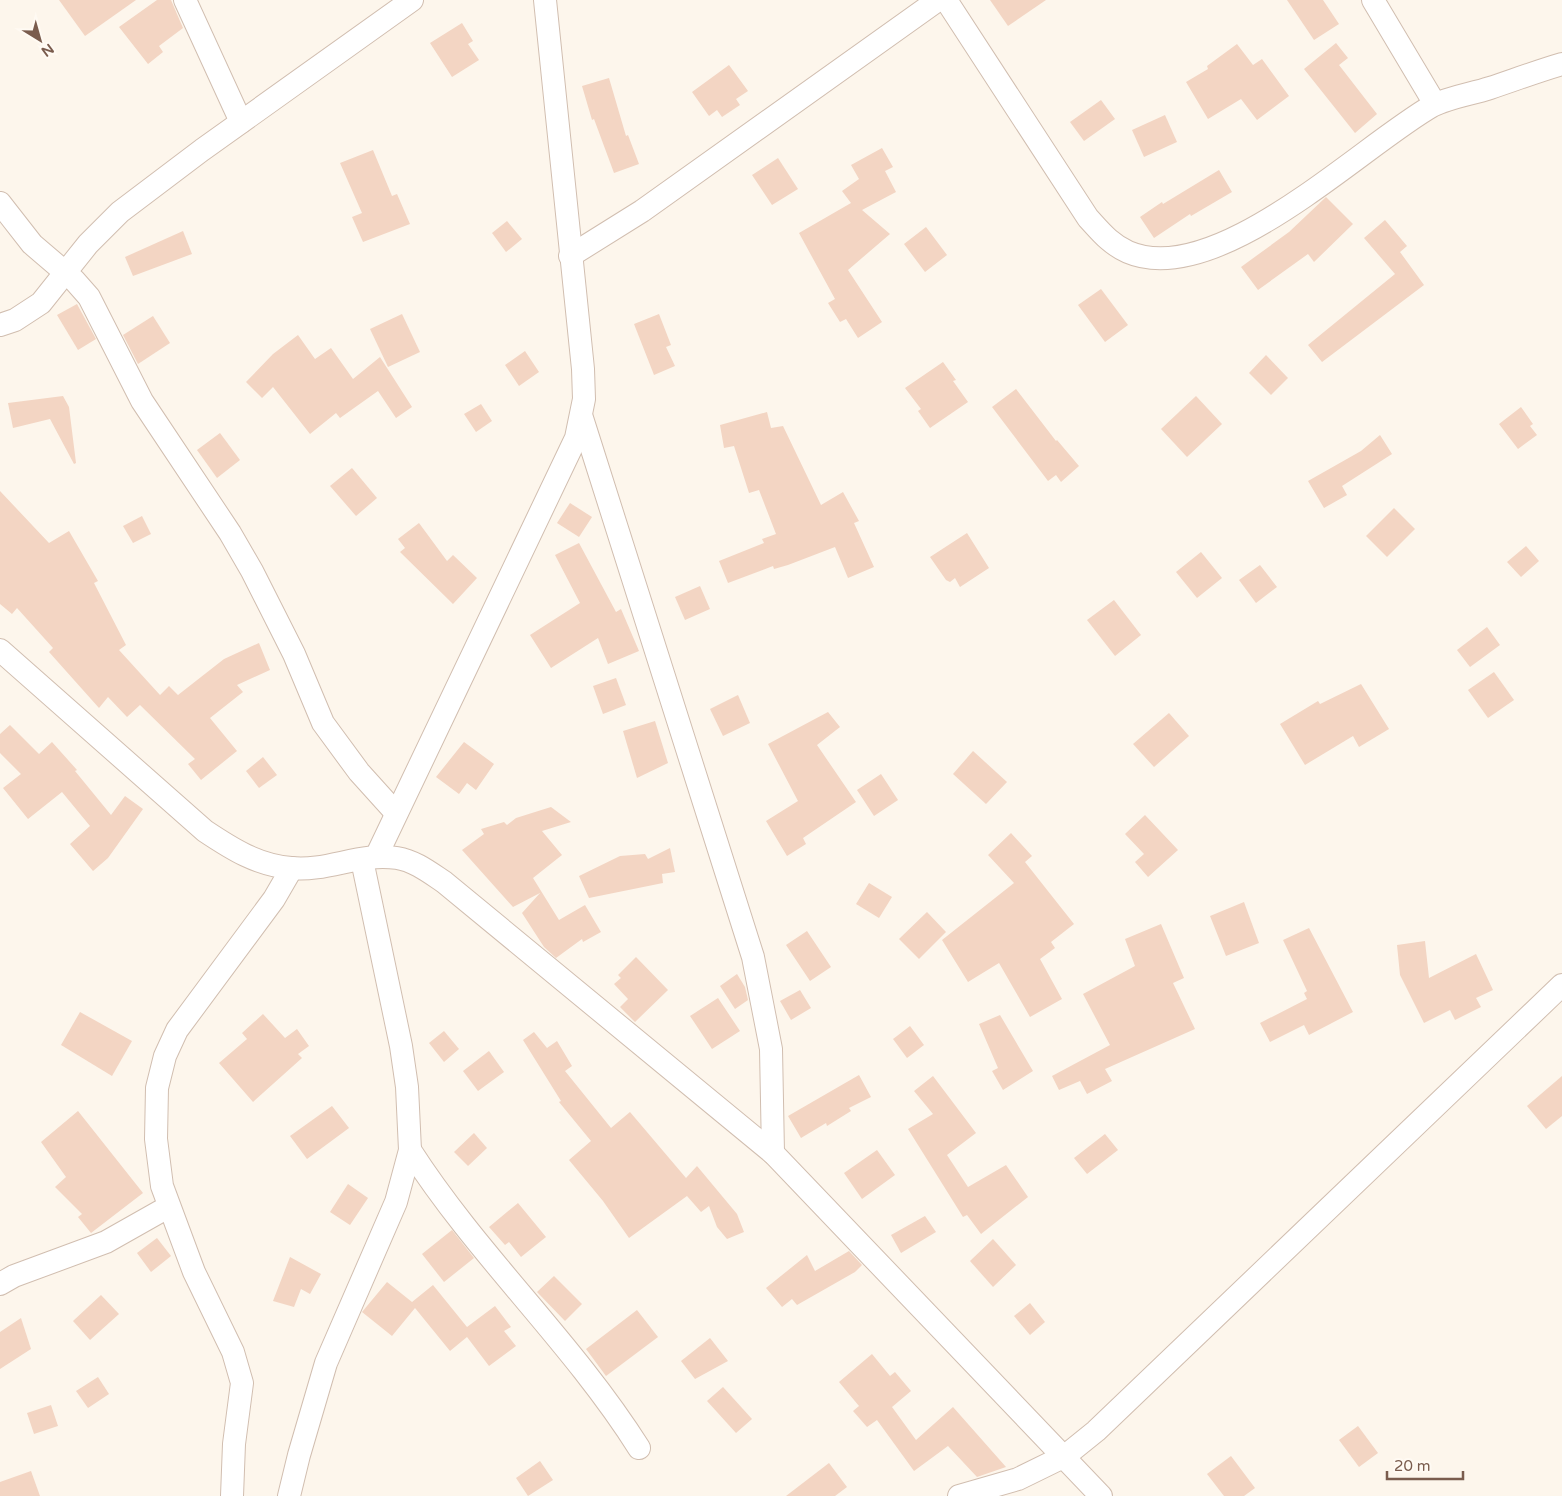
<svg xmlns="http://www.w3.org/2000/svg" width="1562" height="1496" font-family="'Varela Round',sans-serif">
<rect width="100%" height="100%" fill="#fdf6ec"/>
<g fill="#f3d5c3">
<path d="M59,0H136L85,36Z"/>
<path d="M157,0H171L183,28L159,46L163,52L148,64L119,27Z"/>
<path d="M990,0H1046L1008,26Z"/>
<path d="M1287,0H1323L1339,24L1314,40Z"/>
<path d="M462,23L473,41L468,44L479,60L452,77L430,43Z"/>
<path d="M1336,43L1348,58L1339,65L1377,114L1355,133L1304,69Z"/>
<path d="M1237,44L1253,65L1262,59L1289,96L1257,120L1241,99L1208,119L1186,82L1208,69L1207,66Z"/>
<path d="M729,65L748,91L736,99L740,105L722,117L717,110L709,116L692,92Z"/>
<path d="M609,78L626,136L628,135L639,164L614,173L594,119L592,120L582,86Z"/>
<path d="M1101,100L1115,119L1084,141L1070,122Z"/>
<path d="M1165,115L1177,142L1144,157L1132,130Z"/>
<path d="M882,148L893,167L885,171L896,192L862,210L890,234L848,270L882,322L858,338L846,319L840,322L828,303L835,299L799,233L851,203L842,191L859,179L851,165Z"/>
<path d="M373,150L392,196L397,194L410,224L363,242L352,217L362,213L340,163Z"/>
<path d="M778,158L798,189L772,205L752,175Z"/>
<path d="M1219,170L1232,192L1191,216L1190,214L1154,238L1140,217L1162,202L1163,204Z"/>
<path d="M1326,197L1353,224L1314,262L1308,254L1258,290L1241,267L1289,232Z"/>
<path d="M1385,220L1407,246L1400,252L1424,285L1322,362L1308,345L1395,274L1364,238Z"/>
<path d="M507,221L522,239L506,252L492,233Z"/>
<path d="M926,227L947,255L925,272L904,244Z"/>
<path d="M183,231L192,254L133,276L125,257Z"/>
<path d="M1101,289L1128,325L1105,342L1078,305Z"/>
<path d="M77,304L96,339L78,350L57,315Z"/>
<path d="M402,314L420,352L388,367L370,329Z"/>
<path d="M659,314L671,345L666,347L675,366L654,375L634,324Z"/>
<path d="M153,316L170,343L138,364L123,335Z"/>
<path d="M298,335L315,359L331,348L353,379L380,357L412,407L396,418L378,391L340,418L336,413L310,434L273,387L262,398L246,382L273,354Z"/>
<path d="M525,351L539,372L519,386L505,365Z"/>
<path d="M1266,355L1288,378L1271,395L1249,373Z"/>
<path d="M943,362L956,380L953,381L968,402L930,428L918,411L921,409L905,388Z"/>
<path d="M1016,389L1056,441L1057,440L1079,466L1061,482L1056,475L1048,481L992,407Z"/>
<path d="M63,396L69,407L76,463L74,464L50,419L13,428L8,403Z"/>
<path d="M1196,396L1222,424L1187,457L1161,429Z"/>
<path d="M481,404L492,421L476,432L464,414Z"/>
<path d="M1521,407L1533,424L1530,426L1537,435L1518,449L1499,424Z"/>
<path d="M767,412L771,428L783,426L821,505L843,492L859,521L854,523L874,567L848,578L835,547L788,565L774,569L773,566L728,583L719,561L764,543L762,539L776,534L759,490L749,493L734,446L724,448L720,425Z"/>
<path d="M220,433L240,460L217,478L197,450Z"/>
<path d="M1380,435L1392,454L1342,486L1347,495L1324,508L1308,481L1361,451Z"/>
<path d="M352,468L377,498L356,516L330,486Z"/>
<path d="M0,491L49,543L69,531L98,581L94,583L126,645L119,650L160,695L169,686L178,695L224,659L259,643L270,670L237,685L243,692L210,718L237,751L201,780L188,764L195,759L140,705L127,717L108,697L99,708L49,652L53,648L17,608L12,614L0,604Z"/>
<path d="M570,503L592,517L579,537L557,523Z"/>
<path d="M1394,508L1415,529L1387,557L1366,536Z"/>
<path d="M142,516L151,534L133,543L123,526Z"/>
<path d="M419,523L447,561L453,555L477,578L453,604L400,552L405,548L398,539Z"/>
<path d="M967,533L989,568L960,587L955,578L950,582L946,580L930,557Z"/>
<path d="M579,543L616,612L621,609L639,651L608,664L598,638L551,668L530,635L580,603L555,555Z"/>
<path d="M1526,546L1539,561L1521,577L1507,562Z"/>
<path d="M1201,552L1222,578L1197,598L1176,572Z"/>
<path d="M1260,565L1277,587L1256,603L1239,580Z"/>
<path d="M700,586L710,609L685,620L675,597Z"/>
<path d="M1114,600L1141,635L1115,656L1087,620Z"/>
<path d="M1487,627L1500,645L1470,667L1457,650Z"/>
<path d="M1494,672L1514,700L1488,718L1468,690Z"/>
<path d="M616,678L626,705L603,714L593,686Z"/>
<path d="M1361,684L1389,729L1359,747L1353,736L1305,765L1280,724L1318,701L1320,704Z"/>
<path d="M738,695L750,723L723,736L710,709Z"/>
<path d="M828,712L840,727L817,745L856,802L803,838L806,844L787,856L766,821L798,801L768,744Z"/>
<path d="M1169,713L1189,736L1154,767L1133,744Z"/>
<path d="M655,721L668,763L637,778L623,731Z"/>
<path d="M10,725L39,754L52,742L77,770L75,771L111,815L125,796L143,809L108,858L93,871L70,844L90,826L62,792L28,819L3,788L21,774L0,753V734Z"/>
<path d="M464,742L494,764L476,790L467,783L459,794L436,777Z"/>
<path d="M973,751L1007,782L986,804L953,774Z"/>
<path d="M263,757L277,775L259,788L246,771Z"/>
<path d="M881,774L898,800L874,816L857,790Z"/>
<path d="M551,807L571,822L542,831L562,855L533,878L559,920L585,905L601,932L583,942L582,939L556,958L544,947L522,913L540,893L513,907L462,850L484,834L481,829L504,822L507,825L516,818Z"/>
<path d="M1145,815L1178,850L1148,877L1135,862L1144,854L1125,834Z"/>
<path d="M1011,833L1032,856L1025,862L1074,924L1051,942L1055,948L1040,959L1062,999L1030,1017L999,963L968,982L942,940L1014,883L988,855Z"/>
<path d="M670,848L675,872L662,874L663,883L589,898L579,876L620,856L645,854L648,859Z"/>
<path d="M869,883L892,897L879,918L856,904Z"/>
<path d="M1244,902L1259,943L1226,956L1210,916Z"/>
<path d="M927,912L946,932L919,959L899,939Z"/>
<path d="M1161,924L1184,978L1173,983L1195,1029L1105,1069L1112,1081L1087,1094L1080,1081L1059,1090L1052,1076L1110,1045L1083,994L1135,966L1125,939Z"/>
<path d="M1309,928L1353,1012L1309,1035L1304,1025L1270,1042L1260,1023L1307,999L1304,993L1307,991L1283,940Z"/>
<path d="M807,931L831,967L810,981L786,945Z"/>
<path d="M1425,941L1429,978L1476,954L1493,990L1476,998L1481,1007L1455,1020L1450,1010L1424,1023L1400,975L1397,945Z"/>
<path d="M636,957L668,990L635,1022L620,1007L628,999L614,984L621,978L618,975Z"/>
<path d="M737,974L745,987L748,1000L735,1009L720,986Z"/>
<path d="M800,990L811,1008L791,1020L780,1001Z"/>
<path d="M718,998L740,1031L712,1049L690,1016Z"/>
<path d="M80,1012L132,1041L112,1076L61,1045Z"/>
<path d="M263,1014L285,1038L297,1029L309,1046L298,1054L302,1058L253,1102L219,1063L247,1039L242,1033Z"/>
<path d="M1000,1015L1033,1071L1003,1090L992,1071L998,1068L979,1024Z"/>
<path d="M910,1026L924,1045L907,1058L893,1039Z"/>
<path d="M444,1031L459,1049L444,1062L429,1043Z"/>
<path d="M534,1032L547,1048L557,1041L572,1066L565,1071L611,1128L630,1112L686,1178L697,1166L737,1214L744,1232L727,1239L717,1227L709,1206L701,1212L687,1196L629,1238L603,1201L569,1160L591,1141L559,1102L561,1101L523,1040Z"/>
<path d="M489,1051L504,1072L478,1091L463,1071Z"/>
<path d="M859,1075L871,1097L849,1108L851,1111L827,1126L826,1123L801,1138L788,1116Z"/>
<path d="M933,1076L976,1133L947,1155L968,1187L1006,1165L1028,1197L981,1234L967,1215L963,1217L908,1129L933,1114L914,1091Z"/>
<path d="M1562,1076V1116L1546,1129L1527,1106Z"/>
<path d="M332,1106L349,1128L307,1159L290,1136Z"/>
<path d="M78,1111L143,1193L91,1233L78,1217L82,1214L55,1187L66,1177L41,1142Z"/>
<path d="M474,1133L487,1148L468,1166L454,1152Z"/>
<path d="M1105,1134L1118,1150L1087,1174L1074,1158Z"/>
<path d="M877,1150L895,1175L862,1199L844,1173Z"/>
<path d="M348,1184L368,1198L350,1225L330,1212Z"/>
<path d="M518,1203L546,1237L521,1257L509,1242L505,1245L489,1227Z"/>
<path d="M925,1216L936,1232L901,1253L891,1235Z"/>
<path d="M452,1230L474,1258L444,1282L422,1254Z"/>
<path d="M157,1238L171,1256L151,1272L137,1253Z"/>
<path d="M993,1239L1016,1265L993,1287L970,1261Z"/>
<path d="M849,1251L862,1265L855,1272L797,1305L792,1299L782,1307L766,1288L807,1255L815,1271Z"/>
<path d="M290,1257L321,1274L310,1294L301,1289L294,1307L273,1301Z"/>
<path d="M554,1276L582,1304L565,1321L537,1292Z"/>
<path d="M387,1282L412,1302L433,1285L467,1327L495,1306L511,1327L504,1331L516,1346L489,1366L467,1337L450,1351L415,1308L392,1336L362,1312Z"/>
<path d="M101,1295L119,1314L90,1340L73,1321Z"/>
<path d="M1030,1303L1045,1322L1030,1335L1014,1316Z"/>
<path d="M637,1310L658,1337L606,1376L586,1349Z"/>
<path d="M21,1318L31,1349L0,1369V1332Z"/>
<path d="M710,1338L728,1361L695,1379L681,1361Z"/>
<path d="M872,1354L890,1376L895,1372L911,1391L892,1407L916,1440L953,1407L1006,1467L977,1477L948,1446L914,1471L877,1420L867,1427L853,1411L859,1406L839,1382Z"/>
<path d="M98,1377L109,1394L88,1408L76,1391Z"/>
<path d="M723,1387L752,1419L736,1433L707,1401Z"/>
<path d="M51,1405L58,1426L34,1434L27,1413Z"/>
<path d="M1358,1426L1378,1453L1359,1467L1339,1440Z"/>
<path d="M1231,1456L1255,1488L1244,1496H1224L1207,1474Z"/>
<path d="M540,1461L553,1480L528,1496L516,1478Z"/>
<path d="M829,1463L847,1487L835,1496H786Z"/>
<path d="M31,1471L40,1496H0V1482Z"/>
</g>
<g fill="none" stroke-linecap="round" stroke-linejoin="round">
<defs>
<g id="street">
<path d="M185,0L241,122"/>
<path d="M946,0L1088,218C1100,231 1110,244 1128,252C1216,290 1360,147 1432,106C1449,97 1472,94 1490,88C1514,80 1538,71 1562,64"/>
<path d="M1373,0L1435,104"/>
<path d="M0,203L32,244L74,280L89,297L142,401L230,533L252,571L294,654L323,723L359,772L396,813"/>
<path d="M570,256L642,211L938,0"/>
<path d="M0,325L15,320L41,303L88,244L120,212L202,150L412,0"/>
<path d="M582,418L753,957L771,1049L773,1153"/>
<path d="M0,650L205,831C232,849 257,865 291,868C327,872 361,852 397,858C415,861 429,872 444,882L773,1153L1101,1496"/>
<path d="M376,857L576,438L584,399L583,369L545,0"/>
<path d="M410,1150C478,1256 572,1342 639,1448"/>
<path d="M0,1284L14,1276L106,1242L168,1207"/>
<path d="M232,1496L234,1444L242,1383L233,1352L194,1272L162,1186L156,1139L157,1088L165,1056L177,1030L274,899L292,868"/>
<path d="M289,1496L299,1455L326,1363L396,1202L410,1150L407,1087L401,1046L362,860"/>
<path d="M959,1496L1018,1479L1065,1456L1096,1431L1562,985"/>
</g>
</defs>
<use href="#street" stroke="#d1beb0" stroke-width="24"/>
<use href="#street" stroke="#fff" stroke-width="22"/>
</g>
<g transform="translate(40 40) rotate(143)" stroke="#fffaf3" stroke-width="4" paint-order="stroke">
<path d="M0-4L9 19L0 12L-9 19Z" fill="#7a5c4d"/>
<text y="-8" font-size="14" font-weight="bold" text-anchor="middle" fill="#7a5c4d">N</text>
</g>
<path d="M1387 1471v8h76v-8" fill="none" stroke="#7a5c4d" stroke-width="2.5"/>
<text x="1394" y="1471" font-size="15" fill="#7a5c4d" stroke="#fffaf3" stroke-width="4" paint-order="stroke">20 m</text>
</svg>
